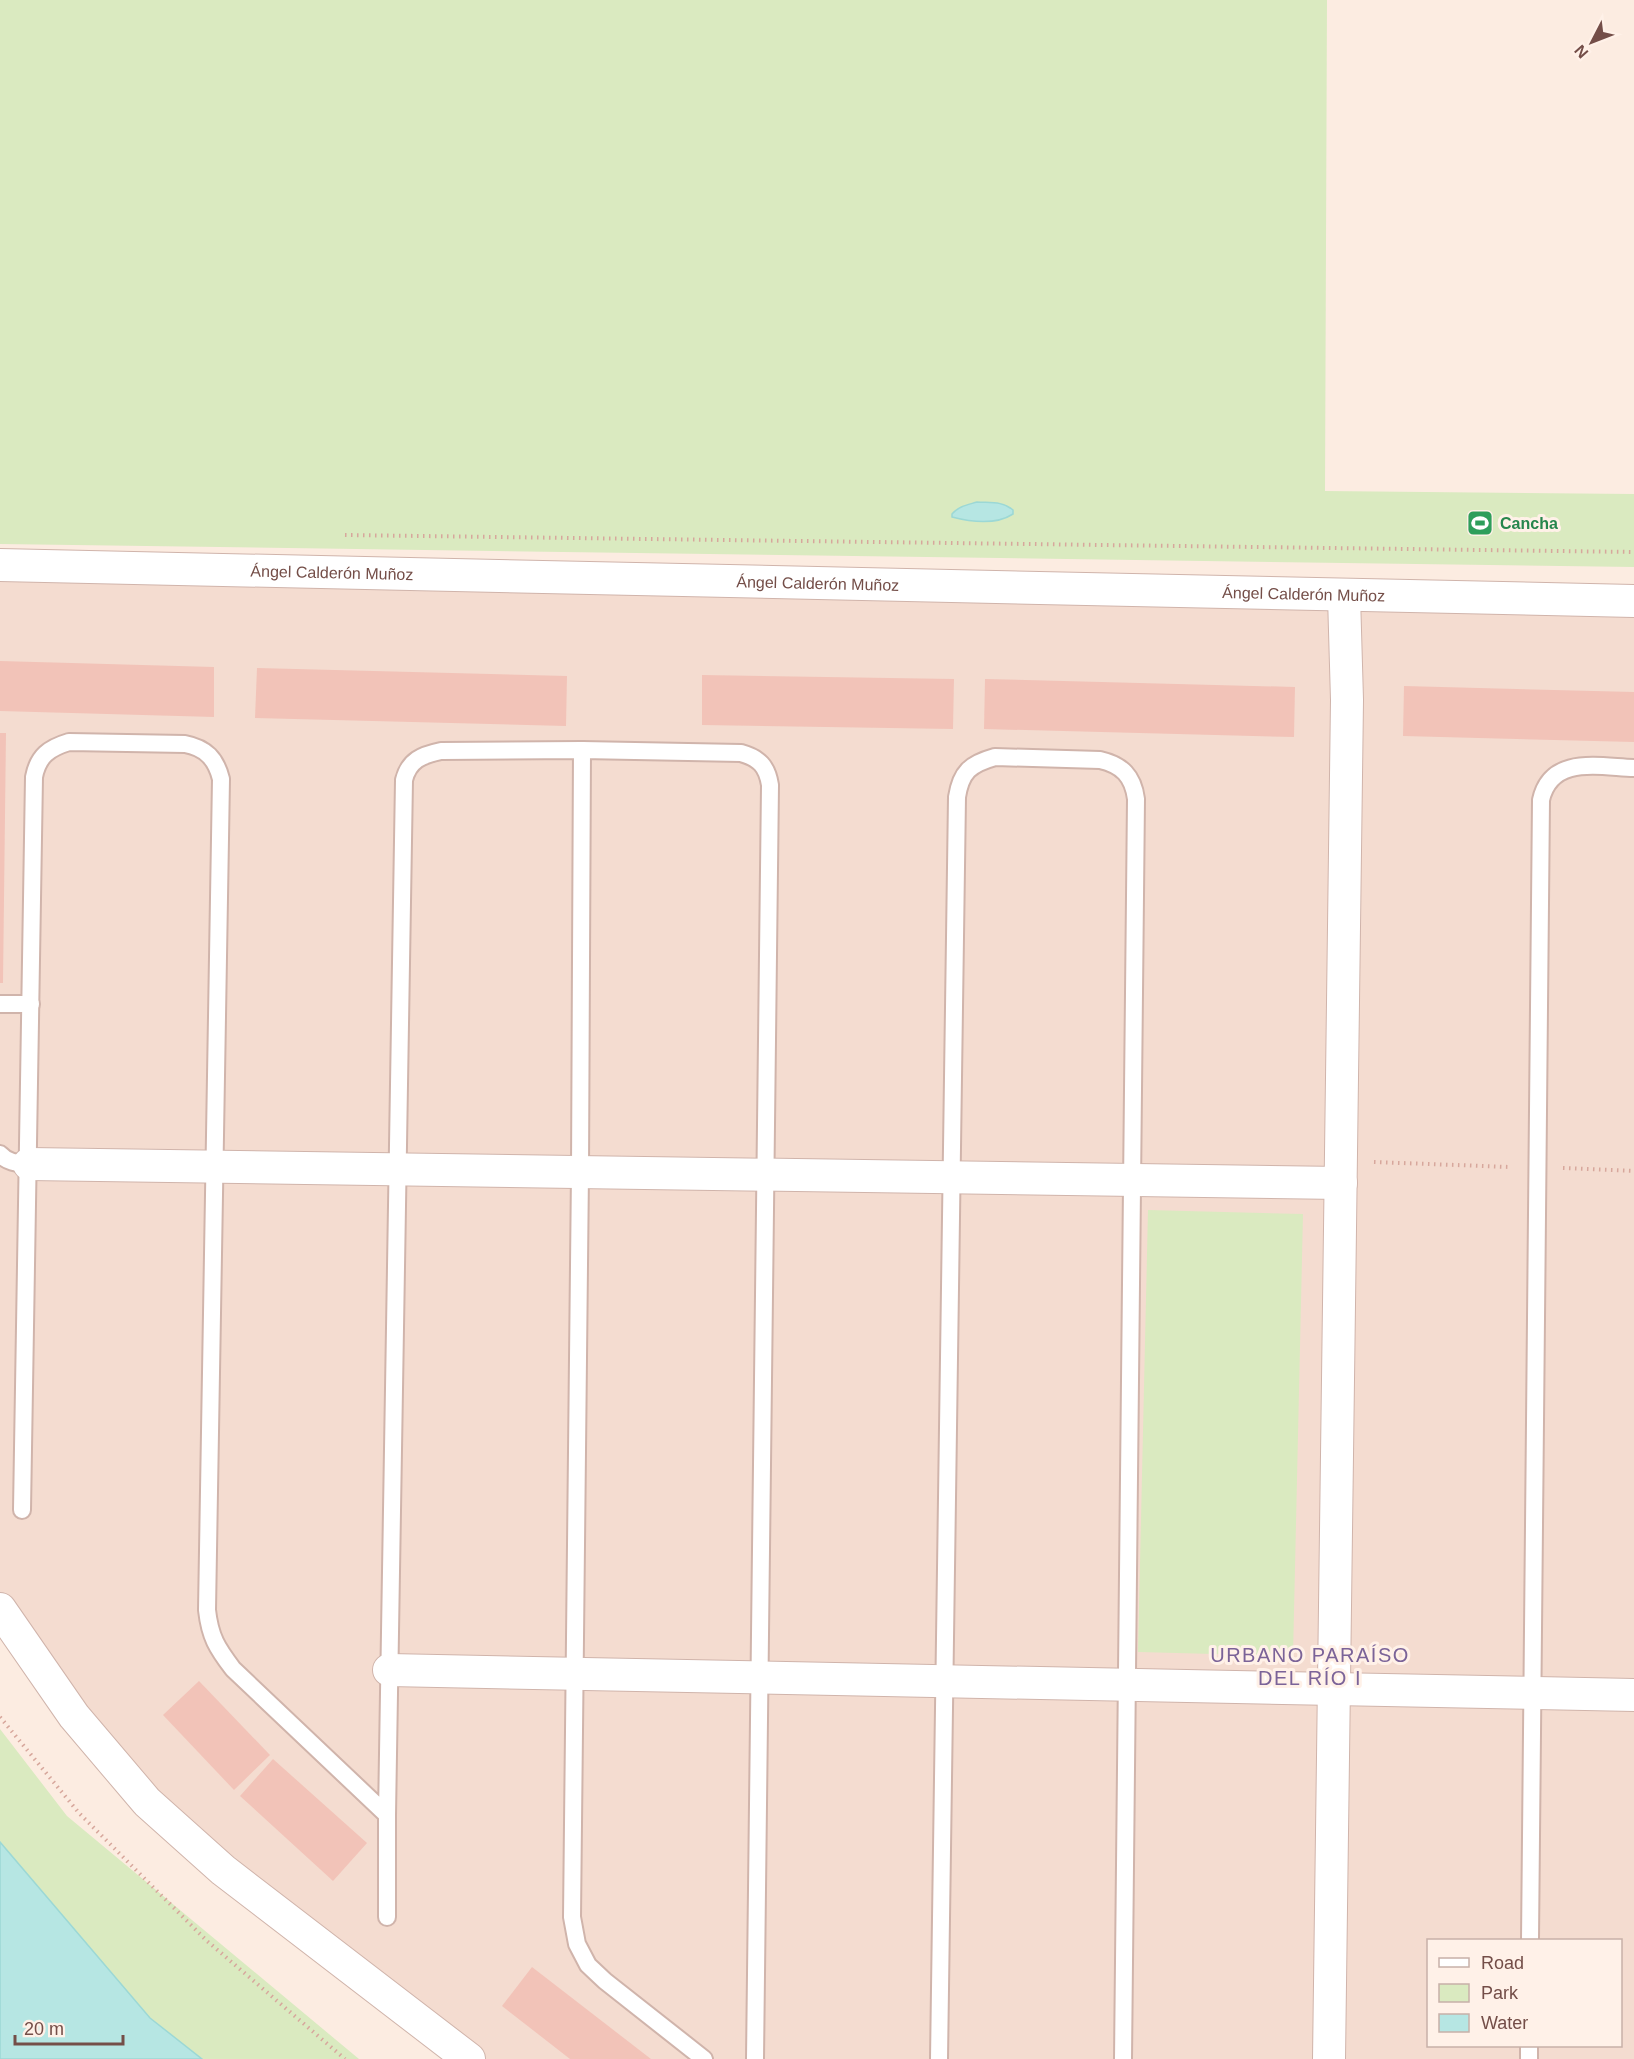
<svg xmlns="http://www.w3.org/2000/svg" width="1634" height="2059" font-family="Helvetica,sans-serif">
<rect width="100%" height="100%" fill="#fcece1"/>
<path fill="#f4dcd0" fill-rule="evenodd" d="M0,568L1634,601V2059H469L223,1870L0,1607ZM1428,1940H1620V2046H1428Z"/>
<g fill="#daeac0">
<path d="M0,0H1327L1325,491L1634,494V567L0,544Z"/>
<path d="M1148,1210L1303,1214L1293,1656L1138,1652Z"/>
<path d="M0,1729L67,1816L359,2059H202L150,2018L0,1842Z"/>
</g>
<g fill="#b6e6e3" stroke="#9cd8d5" stroke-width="1.5">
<path d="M977,502C990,503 1003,501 1013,510V514C996,525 971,522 952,517V514C959,506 967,505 977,502Z"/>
<path d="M0,1842L150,2018L202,2059H0Z"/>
</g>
<g fill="#f2c3b8">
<path d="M0,661L214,667V717L0,711Z"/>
<path d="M257,668L567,676L566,726L255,718Z"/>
<path d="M702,675L954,679L953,729L702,725Z"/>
<path d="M985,679L1295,687L1294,737L984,729Z"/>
<path d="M1404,686L1634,692V742L1403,736Z"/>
<path d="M0,733H6L3,983H0Z"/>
<path d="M199,1681L270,1755L234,1790L163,1715Z"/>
<path d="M273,1759L367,1843L333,1881L240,1796Z"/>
<path d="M532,1967L651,2059H570L502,2006Z"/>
</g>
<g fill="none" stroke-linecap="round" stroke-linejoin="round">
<defs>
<g id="service">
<path d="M582,750L580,1172L572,1917L577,1944L588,1965L605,1981L704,2059"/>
<path d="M0,1004H31"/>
<path d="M0,1154C8,1163 17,1163 29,1164"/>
<path d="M22,1510L34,777C38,756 49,748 69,742L185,744C206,748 216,759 221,779L207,1610C210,1637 217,1648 233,1669L387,1815L404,780C409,760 422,755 441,751L582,750L741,753C759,758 767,766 770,785L755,2059"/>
<path d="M387,1815V1917"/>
<path d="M1530,1940L1541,800C1551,755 1599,767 1634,768"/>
<path d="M939,2059L957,797C961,772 970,764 995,757L1100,760C1122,765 1133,776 1136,799L1123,2059"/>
<path d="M1529,2059V2046"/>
</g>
<g id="minor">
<path id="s1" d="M0,565L1634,601"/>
<path d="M29,1164L1341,1183"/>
<path d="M0,1609L74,1716L147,1802L223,1870L469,2059"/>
<path d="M389,1670L1634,1695"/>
<path d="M1329,2059L1347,700L1344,596"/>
</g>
</defs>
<use href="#service" stroke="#d0b4ab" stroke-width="20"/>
<use href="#minor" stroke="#d0b4ab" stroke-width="34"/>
<g stroke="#d7a79c" stroke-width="4" stroke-dasharray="1.5 4.5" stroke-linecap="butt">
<path d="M345,535L1634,552"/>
<path d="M1374,1162L1510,1167"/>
<path d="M1563,1168L1634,1171"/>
<path d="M0,1717L79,1813L207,1941L345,2059"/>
</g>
<use href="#service" stroke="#fff" stroke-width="16"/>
<use href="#minor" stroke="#fff" stroke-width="32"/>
</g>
<defs>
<symbol id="stadium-square" viewBox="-11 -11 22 22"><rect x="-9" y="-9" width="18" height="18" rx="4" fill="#2e9e5b" stroke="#fff1e8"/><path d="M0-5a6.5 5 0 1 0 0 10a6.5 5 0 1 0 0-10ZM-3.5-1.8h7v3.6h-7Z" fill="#fff"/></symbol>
</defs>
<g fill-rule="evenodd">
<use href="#stadium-square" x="1465" y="508" width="30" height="30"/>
</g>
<g text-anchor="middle" stroke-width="6" stroke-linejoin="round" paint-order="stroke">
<g font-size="16" font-weight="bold" fill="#27864d" stroke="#fff1e8" text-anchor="start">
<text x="1500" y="529">Cancha</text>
</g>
<g font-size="16" fill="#744e48" stroke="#fff1e8">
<text dy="6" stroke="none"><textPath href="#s1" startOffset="332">Ángel Calderón Muñoz</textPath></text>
<text dy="6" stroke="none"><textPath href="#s1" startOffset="818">Ángel Calderón Muñoz</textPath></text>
<text dy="6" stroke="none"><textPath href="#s1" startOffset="1304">Ángel Calderón Muñoz</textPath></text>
</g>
<g font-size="20" letter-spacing="1.5" fill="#7b6398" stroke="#fff1e8">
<text x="1310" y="1662">URBANO PARAÍSO<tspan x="1310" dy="23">DEL RÍO I</tspan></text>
</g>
</g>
<rect x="1427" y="1939" width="195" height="108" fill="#fff1e8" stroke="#c7b0a8" stroke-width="1.5"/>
<rect x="1439" y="1958" width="30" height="9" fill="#ffffff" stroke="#c7b0a8" stroke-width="1.5"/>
<text x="1481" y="1969" font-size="18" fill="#744e48">Road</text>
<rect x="1439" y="1984" width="30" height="18" fill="#daeac0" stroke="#c7b0a8" stroke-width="1.5"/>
<text x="1481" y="1999" font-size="18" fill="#744e48">Park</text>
<rect x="1439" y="2014" width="30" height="18" fill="#b6e6e3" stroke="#c7b0a8" stroke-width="1.5"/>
<text x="1481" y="2029" font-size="18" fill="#744e48">Water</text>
<g transform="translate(1592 42) rotate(228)" stroke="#fff1e8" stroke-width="4.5" paint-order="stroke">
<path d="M0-4.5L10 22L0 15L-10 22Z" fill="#744e48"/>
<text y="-9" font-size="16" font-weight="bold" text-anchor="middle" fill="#744e48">N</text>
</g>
<path d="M15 2035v9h108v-9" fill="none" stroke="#744e48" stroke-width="3"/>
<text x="24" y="2035" font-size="18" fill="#744e48" stroke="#fff1e8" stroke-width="4.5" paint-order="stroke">20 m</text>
</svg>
